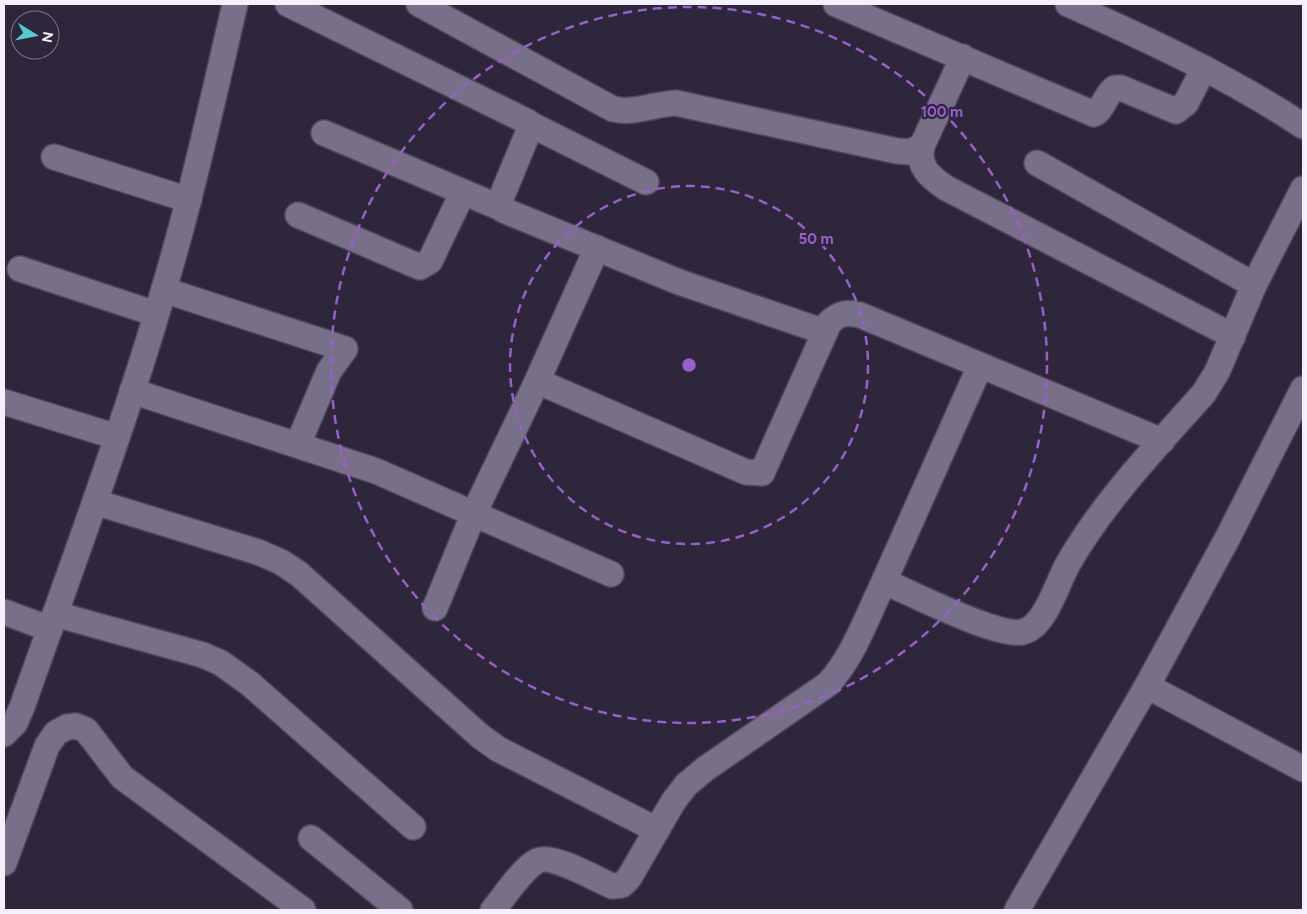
<svg xmlns="http://www.w3.org/2000/svg" width="1307" height="914" font-family="Figtree,sans-serif">
<rect width="100%" height="100%" fill="#2e273c"/>
<g fill="none" stroke-linecap="round" stroke-linejoin="round">
<defs>
<g id="minor">
<path d="M288,4L528,122L530,128L499,203L503,210L679,282L825,332"/>
<path d="M419,4L613,109C634,114 654,104 676,103L897,151L910,152L922,146L963,57"/>
<path d="M836,4L1094,114C1104,109 1105,94 1115,88H1121L1176,111L1186,103L1204,68"/>
<path d="M1068,4C1149,40 1229,77 1303,126"/>
<path d="M530,124L646,182"/>
<path d="M324,133L501,208"/>
<path d="M922,146C917,167 930,177 946,188L1233,336"/>
<path d="M54,157L189,200"/>
<path d="M1037,163L1254,285"/>
<path d="M298,215L420,267L430,261L463,192"/>
<path d="M20,269L156,314"/>
<path d="M164,290L345,349L329,371L298,444"/>
<path d="M534,388L597,248"/>
<path d="M132,391L376,471L611,574"/>
<path d="M4,402L117,437"/>
<path d="M95,502L258,552L281,562L299,574L480,736L498,749L657,830"/>
<path d="M882,586L980,366"/>
<path d="M435,608L474,513L534,388L540,385H546L746,472L762,473L829,323C839,313 846,312 860,315L1162,441"/>
<path d="M4,612L50,629"/>
<path d="M55,614L203,655L221,663L249,683L413,827"/>
<path d="M1147,686L1303,769"/>
<path d="M4,734L15,723L22,707C71,568 123,430 164,289C192,195 213,99 235,4"/>
<path d="M311,838L400,910"/>
<path d="M4,863L47,746L56,733L67,727L76,726L86,730L122,777L303,910"/>
<path d="M493,910C504,897 522,869 537,861C551,853 596,879 612,886L622,885L629,878L673,802L686,785L705,769L828,684C853,657 866,619 882,586H894C919,597 998,637 1022,632C1046,627 1057,582 1069,562C1105,500 1157,446 1204,393L1217,372L1254,285L1303,189"/>
<path d="M1017,910L1147,686L1227,539L1303,389"/>
</g>
</defs>
<use href="#minor" stroke="#4c4658" stroke-width="28"/>
<use href="#minor" stroke="#787089" stroke-width="25"/>
</g>
<g fill="none" stroke="#995dcf" stroke-width="2.5" stroke-dasharray="9 6">
<circle cx="689" cy="365" r="179"/>
<circle cx="689" cy="365" r="358"/>
</g>
<circle cx="689" cy="365" r="8" fill="#995dcf" stroke="#2e273c" stroke-width="2.5"/>
<g font-size="15" text-anchor="middle" font-weight="bold" fill="#995dcf" stroke="#2e273c" stroke-width="4.5" stroke-linejoin="round" paint-order="stroke">
<text x="942" y="117">100 m</text>
<text x="816" y="244">50 m</text>
</g>
<rect width="1307" height="914" fill="none" stroke="#f4f0fe" stroke-width="10"/>
<g transform="translate(35 35) rotate(100)"><circle r="24" fill="#2e273c" stroke="#7d778a"/>
<path d="M0-4L9 19L0 12L-9 19Z" fill="#51ccd3"/>
<text y="-8" font-size="14" font-weight="bold" text-anchor="middle" fill="#f4f0fe">N</text>
</g>
</svg>
